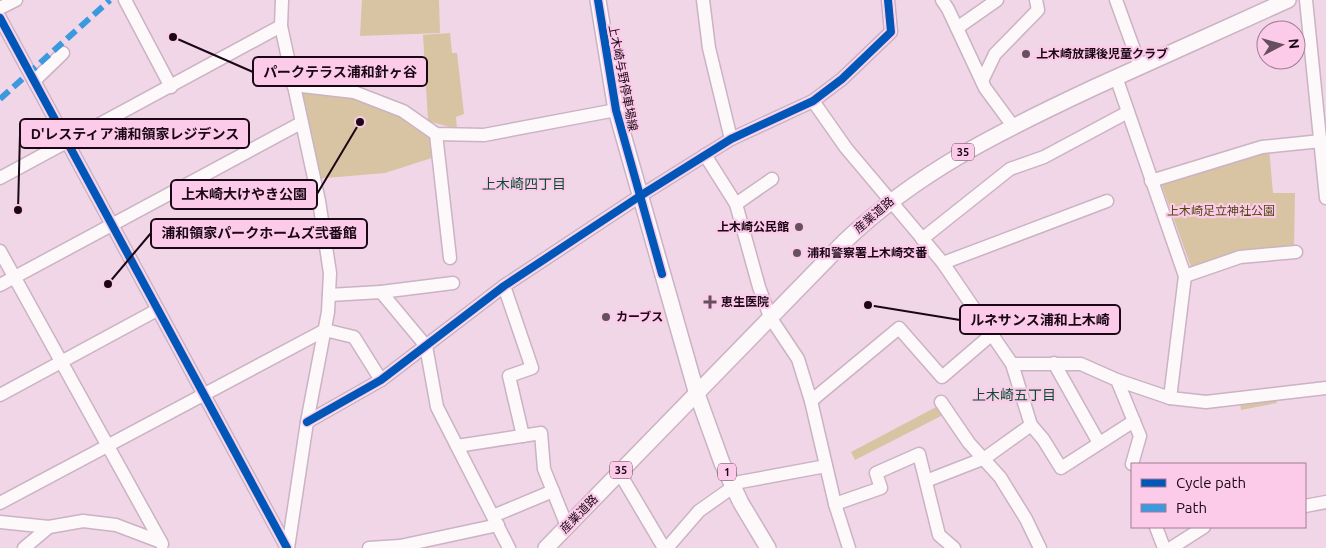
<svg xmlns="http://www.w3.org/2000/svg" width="1326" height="548" font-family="Ubuntu,'Noto Sans JP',sans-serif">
<rect width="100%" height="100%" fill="#f1d6e7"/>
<g fill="#d8c4a2">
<path d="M362,0H439L440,33L360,36Z"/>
<path d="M450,33L452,53H457L464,114L456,117L457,129L428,121L423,35Z"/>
<path d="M293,85L354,92L436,134L438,156L385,173L314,179Z"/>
<path d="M1269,148L1273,193H1295L1294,247L1242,251L1191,267L1161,183Z"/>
<path d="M1275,396L1277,403L1241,410L1240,402Z"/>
<path d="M938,406L943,415L855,460L851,452Z"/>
</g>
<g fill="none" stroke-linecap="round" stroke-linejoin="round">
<defs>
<g id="minor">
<path d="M125,0L171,87"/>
<path d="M282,0L281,26L319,201L330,273L328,312L307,422L288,548"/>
<path d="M703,0L709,48L731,139"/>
<path d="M942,0L948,9L985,88L1013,126"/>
<path d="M1116,0L1140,66"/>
<path d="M1306,0L1326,198"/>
<path d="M0,8L16,0"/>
<path d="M0,18L287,548"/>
<path d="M957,28L997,0"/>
<path d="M1116,77L1185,276L1170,398"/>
<path d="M34,81L63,53"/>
<path d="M982,81L995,54L1038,10L1036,0"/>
<path d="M293,85L354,92L403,111L436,134L484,135L616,110"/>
<path d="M813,101L846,148L943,263L1012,364L1031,425L1043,439L1061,468L1134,421"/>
<path d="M436,134L450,258"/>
<path d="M705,155L736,204"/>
<path d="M0,178L281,26"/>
<path d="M772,179L736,204L759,287L770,317L798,359L811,401L835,504L849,548"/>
<path d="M1151,181L1262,147L1321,141"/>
<path d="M922,239L1010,169L1044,157L1128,112"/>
<path d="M0,251L161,542"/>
<path d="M943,263L1107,201"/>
<path d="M1185,276L1240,257L1296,252"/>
<path d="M0,285L301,123"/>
<path d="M504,286L532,368L509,376L523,436"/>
<path d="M381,292L453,283"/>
<path d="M329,295L381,292L426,346L437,407L509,548"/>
<path d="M1054,363L1099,443"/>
<path d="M1012,364H1081L1117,380L1140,436L1132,464"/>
<path d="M1117,380L1170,398L1206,402L1326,388"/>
<path d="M0,395L157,310"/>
<path d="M811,401L899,328L942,377L991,335"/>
<path d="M941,402L969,443L1000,477L1026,519L1040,548"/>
<path d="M307,422L381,380L504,286L640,196L731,139L813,101L842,79L891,32L888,0"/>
<path d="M457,446L541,433L544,469L567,526"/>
<path d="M619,472L664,548"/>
<path d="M926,481L985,458L1031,425"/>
<path d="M0,503L325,330L354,337L381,380"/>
<path d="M835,504L881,488L876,473L919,454L939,535L954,548"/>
<path d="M1305,506L1326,502"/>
<path d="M493,516L553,491"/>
<path d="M0,522L49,527L83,521L116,525L161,542L162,544"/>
<path d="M1156,527L1164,548"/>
<path d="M24,548L49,527"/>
<path d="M369,548L400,546L498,525"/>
<path d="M667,548L699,511L740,482L826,466"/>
<path d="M1171,548L1204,527"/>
</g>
<g id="major">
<path d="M598,0L616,110L696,391L722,463L741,503L768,548"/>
<path d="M546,548L844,242C918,171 1003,130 1095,87C1159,58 1224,29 1288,0"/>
</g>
</defs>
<use href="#minor" stroke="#cab3c2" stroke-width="15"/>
<use href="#major" stroke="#cab3c2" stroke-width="18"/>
<use href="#minor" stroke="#fdf9fb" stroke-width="12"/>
<use href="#major" stroke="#fdf9fb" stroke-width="15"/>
<path stroke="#3b99df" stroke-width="6" stroke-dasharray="12 6" stroke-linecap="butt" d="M0,99L110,0"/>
<defs>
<g id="cycleway">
<path d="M598,0L616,110L662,274"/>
<path d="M0,18L287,548"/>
<path d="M307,422L381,380L504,286L640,196L731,139L813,101L842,79L891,32L888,0"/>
</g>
</defs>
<use href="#cycleway" stroke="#fccbea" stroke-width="11"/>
<use href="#cycleway" stroke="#0057b8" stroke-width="8"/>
</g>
<g fill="#664f5e" stroke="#fccbea" stroke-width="2">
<circle cx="1026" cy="54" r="5"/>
<circle cx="799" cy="227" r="5"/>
<circle cx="797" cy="253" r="5"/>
<path d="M707.5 294.5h5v5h5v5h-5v5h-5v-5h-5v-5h5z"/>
<circle cx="606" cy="317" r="5"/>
</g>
<g text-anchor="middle" stroke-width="4.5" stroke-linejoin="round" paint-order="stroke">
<g fill="#fccbea" stroke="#5e4255" stroke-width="1">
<rect x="952" y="143.5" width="22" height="17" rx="4"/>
<rect x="610" y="461.5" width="22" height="17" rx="4"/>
<rect x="718" y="463.5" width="18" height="17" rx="4"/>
</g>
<g font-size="11" font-weight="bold" fill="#1b0715">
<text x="963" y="156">35</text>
<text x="621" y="474">35</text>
<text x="727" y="476">1</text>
</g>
<g font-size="12" font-weight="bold" fill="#1b0715" stroke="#fccbea" text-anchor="start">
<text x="1036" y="58">上木崎放課後児童クラブ</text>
<text x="789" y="231" text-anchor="end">上木崎公民館</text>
<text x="807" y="257">浦和警察署上木崎交番</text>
<text x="721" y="306">恵生医院</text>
<text x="616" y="321">カーブス</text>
</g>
<g font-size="12" fill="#1b0715" stroke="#fccbea">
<text transform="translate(623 78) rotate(79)" y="4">上木崎与野停車場線</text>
<text transform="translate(874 215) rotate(-41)" y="4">産業道路</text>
<text transform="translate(579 514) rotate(-46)" y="4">産業道路</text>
</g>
<g font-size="12" fill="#51480e" stroke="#fccbea">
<text x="1221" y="215">上木崎足立神社公園</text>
</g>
<g font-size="14" fill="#074c31" stroke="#fccbea">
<text x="524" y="189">上木崎四丁目</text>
<text x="1014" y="400">上木崎五丁目</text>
</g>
</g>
<path fill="none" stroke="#1b0715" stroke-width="2" d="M173 37L253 72M18 210L20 134M360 122L317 194M108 284L151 233M868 305L960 320"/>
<g fill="#1b0715" stroke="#fccbea" stroke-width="2">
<circle cx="173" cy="37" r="5"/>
<circle cx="18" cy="210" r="5"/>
<circle cx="360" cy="122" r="5"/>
<circle cx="108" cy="284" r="5"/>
<circle cx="868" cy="305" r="5"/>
</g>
<g fill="#fccbea" stroke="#1b0715" stroke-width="2">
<rect x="253" y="57" width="174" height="29" rx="5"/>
<rect x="20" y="119" width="229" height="29" rx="5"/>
<rect x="171" y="180" width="146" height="29" rx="5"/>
<rect x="151" y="219" width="216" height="29" rx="5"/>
<rect x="960" y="305" width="160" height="29" rx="5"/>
</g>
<g font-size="14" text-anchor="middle" font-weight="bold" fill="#1b0715">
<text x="340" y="77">パークテラス浦和針ヶ谷</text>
<text x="135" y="139">D'レスティア浦和領家レジデンス</text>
<text x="244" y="199">上木崎大けやき公園</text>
<text x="259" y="238">浦和領家パークホームズ弐番館</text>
<text x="1040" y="325">ルネサンス浦和上木崎</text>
</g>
<rect x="1131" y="463" width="175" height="65" fill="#fccbea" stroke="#a27d95"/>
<rect x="1141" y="479" width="25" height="8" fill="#0057b8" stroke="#a27d95"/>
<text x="1176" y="488" font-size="15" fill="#1b0715">Cycle path</text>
<rect x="1141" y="504" width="25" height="8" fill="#3b99df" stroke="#a27d95"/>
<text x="1176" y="513" font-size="15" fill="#1b0715">Path</text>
<g transform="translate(1281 45) rotate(84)"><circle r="24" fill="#fccbea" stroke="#a27d95"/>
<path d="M0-4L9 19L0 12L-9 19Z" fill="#664f5e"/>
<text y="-8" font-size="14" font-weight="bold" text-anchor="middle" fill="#1b0715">N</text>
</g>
</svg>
